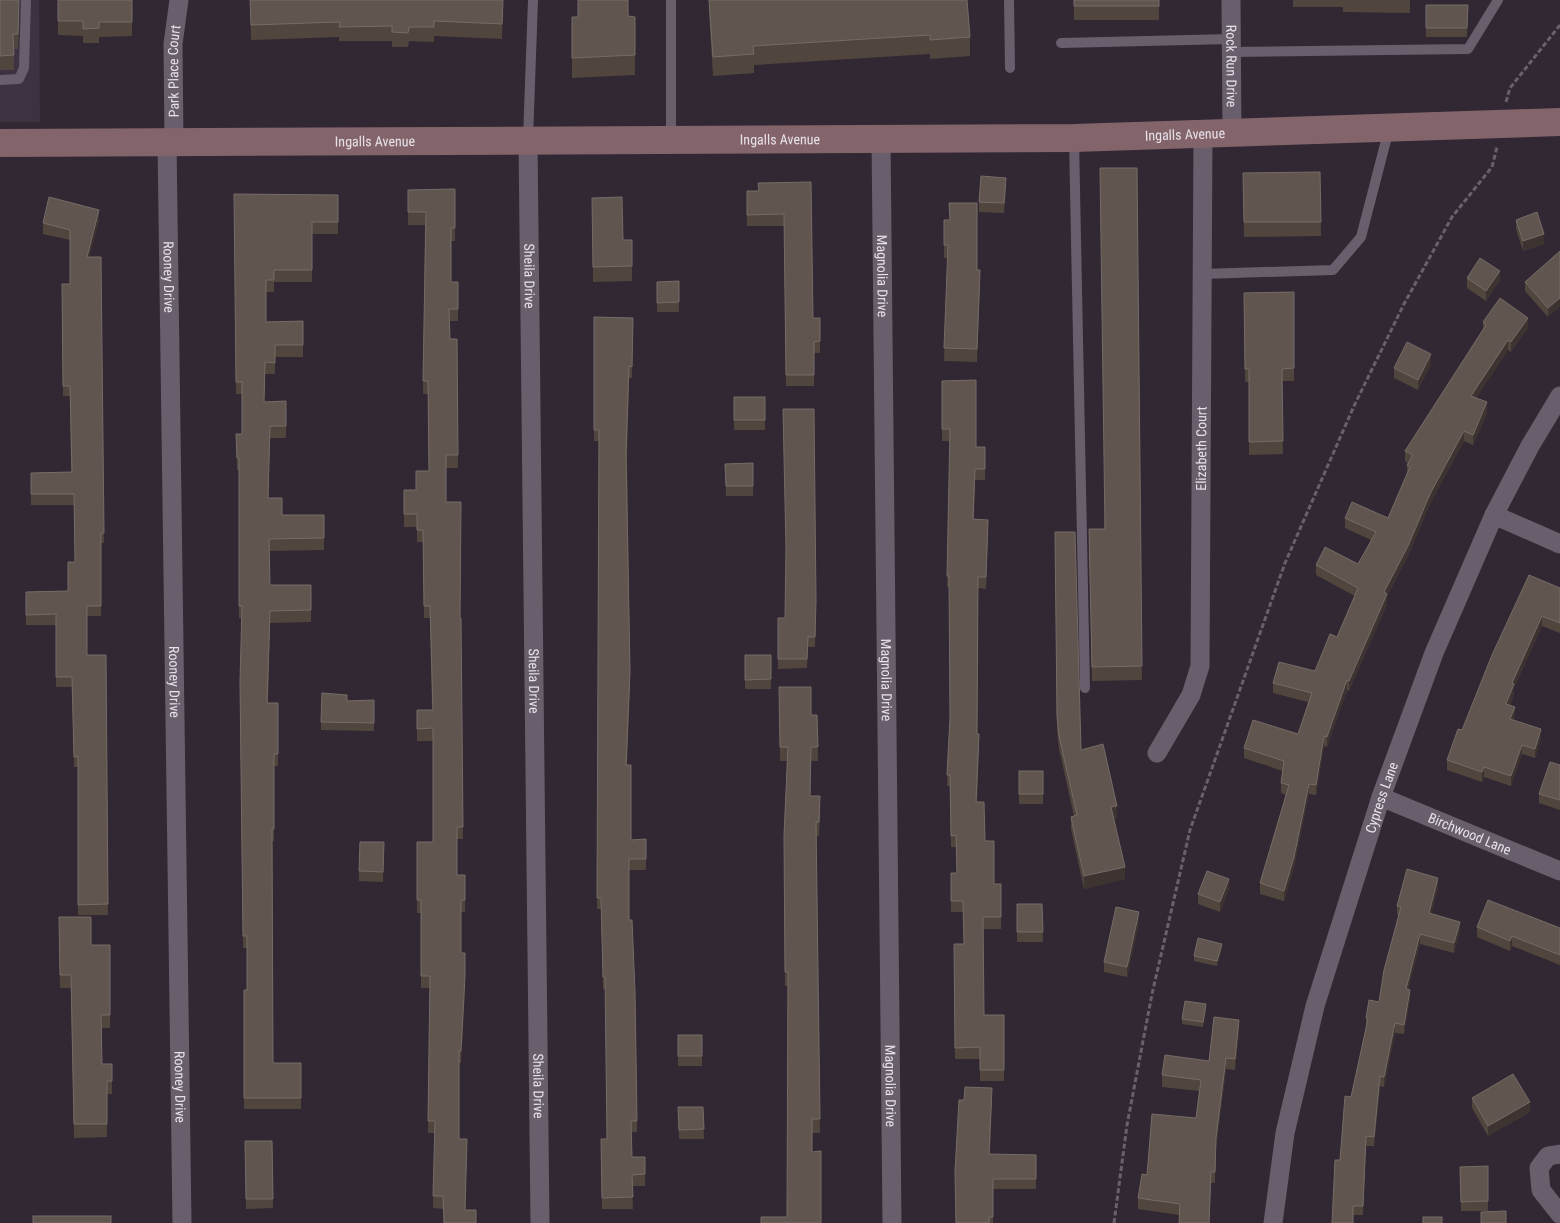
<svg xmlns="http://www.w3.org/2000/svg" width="1560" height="1223" font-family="'Roboto Condensed',sans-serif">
<rect width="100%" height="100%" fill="#312833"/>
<path fill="#3d3241" d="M0,0H39L40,122H0Z"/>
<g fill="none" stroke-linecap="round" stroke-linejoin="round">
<g stroke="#68616a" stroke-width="3" stroke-dasharray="5 2.5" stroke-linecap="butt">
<path d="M1506,102L1510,88L1560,25"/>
<path d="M1114,1223L1127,1125L1152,994L1190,830L1285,563L1354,406L1404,304L1452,217L1492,167L1497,147"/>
</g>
<g stroke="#695f6c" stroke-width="10">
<path d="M1009,0L1010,68"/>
<path d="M1061,43L1231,39"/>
<path d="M1231,52L1468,49L1498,0"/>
<path d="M0,80L19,79L24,68L26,0"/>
<path d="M671,138V0"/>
<path d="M528,139L533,0"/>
<path d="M1074,139L1085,688"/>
<path d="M1202,274L1333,270L1361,237L1389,129"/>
</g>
<g stroke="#695f6c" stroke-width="19">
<path id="s1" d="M1231,0L1232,133"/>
<path id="s2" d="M881,138L892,1223"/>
<path id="s3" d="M528,140L540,1223"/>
<path id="s4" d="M167,142L182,1223"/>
<path id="s5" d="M174,142L173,44L179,0"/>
<path d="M1494,515L1560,544"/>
<path id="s6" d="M1157,753L1191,695L1200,666L1203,134"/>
<path id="s7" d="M1381,797L1560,871"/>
<path d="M1560,1154L1548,1156L1539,1168L1541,1190L1560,1214"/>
<path id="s8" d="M1273,1223L1285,1133L1315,1006L1381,797L1434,653L1494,515L1530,446L1560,396"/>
</g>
<path stroke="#83646a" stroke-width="28" id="s9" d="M0,143L1074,138L1560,122"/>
</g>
<g fill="#50463d">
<path d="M0,0H19L18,49H14V70H0Z"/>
<path d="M58,0H132V36L99,37V43H83V36L58,35Z"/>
<path d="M250,0H503L502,39L434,36V42L409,41L408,47H392V41H339V37L251,40Z"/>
<path d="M709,0L970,37V56L930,59V54L754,65V73L713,76L709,13Z"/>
<rect x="1074" y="0" width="85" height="20"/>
<path d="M1293,0H1410V13L1343,12V7H1293Z"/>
<path d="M1426,5H1468L1467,37H1426Z"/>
<path d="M572,17H635V75L572,78Z"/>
<path d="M1137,168L1142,680L1092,681L1089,544L1104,529Z"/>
<path d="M1320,172L1321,236L1244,237L1243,173Z"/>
<path d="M811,182L813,318H820V353H814V386H786L784,226H747V191H759Z"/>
<path d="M1006,187L1004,213L979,212V202Z"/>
<path d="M455,189V241H451V282H458V321H449L450,339H457L458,468H446V502L460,618H461L463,839H457V875H465V912H461V953L465,989L461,1063H459V1139L467,1151L465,1210L476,1223L443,1209L433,1208L435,1133H428L430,988H421V913H417V842H433V741H417V710H432L430,618H424L423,542H417V527H404V490H416L429,471L428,394H423L425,225H408V190Z"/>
<path d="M234,194L338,195V234H312V282H274V292H266V322L303,345V357H275V374H265L264,402L286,401V438H270L268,498L282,515H324V550L269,551L270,585H311V622L270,623L268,703H278V766H274V841H272L273,1063H301V1109H244V990H247V948H243L240,694L242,618H239V470H237L236,446L242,434V394H236Z"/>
<path d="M592,198L623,240H632V281L593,282Z"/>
<path d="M99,220L89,257H101L104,543H101V616H87V655H106L108,915H78V767H74L72,687H56V625H26V592L68,591L75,562L74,505H31V473L71,472L70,396H63L62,284H70V240L43,234V223Z"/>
<path d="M944,220L977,270L980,283L977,362L944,361L948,258H944Z"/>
<path d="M1516,220L1544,244L1523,251L1516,229Z"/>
<path d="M1560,251L1548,317L1525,291V282Z"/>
<path d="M1467,278L1500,280L1486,301L1467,288Z"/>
<path d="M679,281V312H657V282Z"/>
<path d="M1294,292V381H1282L1283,454L1249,455V382H1245L1244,293Z"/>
<path d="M594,317L633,318L632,378H629L627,459L630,683L627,765L631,840L646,839V870H629V920L637,1121V1132H631L632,1157L645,1174V1186H632L633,1209H602L601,1139H607L605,989H603L601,909H597L599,441H594Z"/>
<path d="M1483,322L1528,328L1511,352L1508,350L1476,398L1487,413L1473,445L1464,441L1430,504L1408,556L1387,596V604L1349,691L1347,690L1327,747L1324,746L1316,795L1309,794L1294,867L1284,901L1260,894V883L1286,795L1281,793V783L1283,771L1244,758V748L1298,734L1308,702L1273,693V683L1315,671L1337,637L1355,596L1316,575V565L1358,564L1371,540L1345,528V518H1388L1407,474V465L1408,463L1405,461V451L1483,330Z"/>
<path d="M1431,364L1418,390L1394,378V368Z"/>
<path d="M942,381L976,447H985V480H975L974,519L988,532L986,589L978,588L977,734L979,746L977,802L994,884H1001V929H983L984,1015H1004V1081H980V1059H955L954,944H964L963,912H951V873H957L956,847H951L950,786H947L950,718L949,587H947L950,441H942Z"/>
<rect x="734" y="397" width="31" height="33"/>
<path d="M753,463V496H726L725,464Z"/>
<path d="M1055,532L1081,750L1117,818L1114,819L1125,879L1084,889L1071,829V817L1074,816L1059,749L1057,729Z"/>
<path d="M1560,588V633L1542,626L1514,688V694L1510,705L1515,717L1514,720L1541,739L1535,758L1522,754L1511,786L1484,777L1482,782L1447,770V760L1462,730Z"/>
<path d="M816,611L815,647H808L807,668L778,669V618H785Z"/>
<rect x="745" y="655" width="26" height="34"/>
<path d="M779,687L811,715H817L818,761H811L810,796L820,810L819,836H816L820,1133H812L787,1217L788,986H785L784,836L787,761H780Z"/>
<path d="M374,700V731L321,730V722L347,701Z"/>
<path d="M1560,765V810L1539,803V794Z"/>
<rect x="1019" y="771" width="24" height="33"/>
<path d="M384,852L383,882L359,881V871Z"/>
<path d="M1438,888L1431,914L1460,931L1454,953L1420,944L1408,989L1410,999L1404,1034L1395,1033L1384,1087L1380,1086L1374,1146H1366L1363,1215H1353L1340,1160L1366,1027V1018L1379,1002L1399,916L1397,915V906Z"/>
<path d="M1229,889L1220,912L1198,904V894Z"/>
<path d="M1017,904H1042L1043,942H1017Z"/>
<path d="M59,917L91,945H110V1028H102V1064H112V1094H107V1137L74,1138L71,988H60Z"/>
<path d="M1139,922L1127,977L1104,972V962Z"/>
<path d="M1477,927L1560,928V965L1512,946L1510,951L1477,937Z"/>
<path d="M1222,949L1217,966L1194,961V956Z"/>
<path d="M1206,1009L1203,1027L1182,1024V1019Z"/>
<path d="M1239,1031L1235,1070L1226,1069L1216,1149L1215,1183H1211L1209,1223H1179V1215L1138,1209V1198L1147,1175L1196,1118L1199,1091L1162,1087V1075L1209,1061Z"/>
<rect x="678" y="1035" width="24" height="31"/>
<path d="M992,1098L990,1154L1036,1155V1189H993V1223H956Z"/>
<path d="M1472,1098L1530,1112L1488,1136L1472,1108Z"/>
<path d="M678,1107H703L704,1139H679Z"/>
<path d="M245,1141H272L273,1208L246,1209Z"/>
<path d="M1488,1166V1211H1461L1460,1167Z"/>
</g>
<g fill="#3d3331">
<path d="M99,210V220L87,267V257Z"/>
<path d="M1544,234V244L1523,251V241Z"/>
<path d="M980,270V283L977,362V349Z"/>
<path d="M1500,271V280L1486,301V291Z"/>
<path d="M1560,298V307L1548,317V308Z"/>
<path d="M1528,318V328L1511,352V342Z"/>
<path d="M1508,340V350L1471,406V396Z"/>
<path d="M1431,354V364L1418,390V380Z"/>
<path d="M1487,402V413L1473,445V435Z"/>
<path d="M1464,431V441L1430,504L1408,556L1387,596V604L1349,691V681L1384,592L1430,494Z"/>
<path d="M1542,616V626L1514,688V694L1506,713V704L1512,683Z"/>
<path d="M1347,680V690L1327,747V737Z"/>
<path d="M1515,707V717L1510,729V719Z"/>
<path d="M1541,729V739L1535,758V749Z"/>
<path d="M1324,736V746L1316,795V785Z"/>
<path d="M1522,745V754L1511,786V776Z"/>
<path d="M1484,767V777L1482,782V772Z"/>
<path d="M1309,784V794L1294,867L1284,901V891Z"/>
<path d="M1117,806V818L1111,820V807Z"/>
<path d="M1125,867V879L1084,889V876Z"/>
<path d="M1438,878V888L1429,923V913Z"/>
<path d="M1229,879V889L1220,912V902Z"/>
<path d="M1139,912V922L1127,977V967Z"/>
<path d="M1460,922V931L1454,953V943Z"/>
<path d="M1420,934V944L1406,999V989Z"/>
<path d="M1512,936V946L1510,951V941Z"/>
<path d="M1222,944V949L1217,966V961Z"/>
<path d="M465,976V989L461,1063V1051Z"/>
<path d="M1410,990V999L1404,1034V1025Z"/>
<path d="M1239,1020V1031L1235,1070V1059Z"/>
<path d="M1395,1023V1033L1384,1087V1077Z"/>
<path d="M1226,1058V1069L1216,1149L1215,1183L1216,1138Z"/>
<path d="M1380,1076V1086L1374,1146V1137Z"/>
<path d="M1530,1102V1112L1488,1136V1126Z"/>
<path d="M1366,1136V1146L1363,1215V1206Z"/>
</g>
<g fill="#60564f" stroke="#756c67">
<path d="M0,0H19L18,34H13L14,55L0,56Z"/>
<path d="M58,0H132V22H99V28L83,29V21H58Z"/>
<path d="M250,0H503L502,24L434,21V27H409L408,33L392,32V26L339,27L340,22L251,25Z"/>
<path d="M578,0H628V16L635,17V55L572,58V17H578Z"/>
<path d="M709,0H967L970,37L930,40V35L753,46L754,54L713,57Z"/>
<rect x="1074" y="0" width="85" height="6"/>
<path d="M1426,5H1468L1467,28H1426Z"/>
<path d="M1100,168H1137L1142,666L1092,667L1089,529H1105Z"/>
<path d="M1320,172L1321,222H1244L1243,173Z"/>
<path d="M981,176L1006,178L1004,203L979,202Z"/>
<path d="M811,182L813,318H820V341L814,342V375H786L784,214L747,215V191H759L758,183Z"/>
<path d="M455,189V228H451V282H458V309H449L450,339H457L458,455H446V502H461L460,618H461L463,827H457V875H465V900H461V953H465V976L461,1051H459V1139H467L465,1210H476V1223H444L443,1196H433L435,1121H428L430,976H421V900H417V842H433V728L417,729V710H433L430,606H424L423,530H417V514H404V490H416V471H429L428,381H423L426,212H408V190Z"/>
<path d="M234,194L338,195V222H312V270H274V280H266V322L303,321V345H275V363L265,362L264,402L286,401V426H270L268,498H282V515H324V538L269,539L270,585H311V610L270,611L267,703H278V754H274V829H272L273,1063H301V1098H244V990H247V936H243L240,682L242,606H239V458H237L236,434H242V382H236Z"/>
<path d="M49,197L99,210L87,257H101L104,533H101V606H87V655H106L108,904L78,905V756L74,757L72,677H56V614L26,615V592L68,591V562H75L74,494H31V473L72,472L70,386H63L62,284H70V230L43,223Z"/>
<path d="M622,197L623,240H632V266L593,267L592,198Z"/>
<path d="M949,203H977V270H980L977,349L944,348L948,245H944V220H950Z"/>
<path d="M1537,212L1544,234L1523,241L1516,220Z"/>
<path d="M1560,251V298L1548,308L1525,282Z"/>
<path d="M1480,258L1500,271L1486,291L1467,278Z"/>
<path d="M679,281V302L657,303V282Z"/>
<path d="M1294,292V368L1282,369L1283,441L1249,442V369H1245L1244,293Z"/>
<path d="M1500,298L1528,318L1511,342L1508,340L1471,396L1487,402L1473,435L1464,431L1430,494L1408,546L1384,592L1387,594L1349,681L1347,680L1327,737L1324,736L1316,785L1309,784L1294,857L1284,891L1260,883L1289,785L1281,783L1284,761L1244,748L1253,720L1298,734L1312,693L1273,683L1279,662L1315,671L1330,634L1337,637L1358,588L1316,565L1325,547L1358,564L1376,532L1345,518L1352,502L1388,518L1410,467L1407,465L1413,455L1405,451L1486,325L1483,322Z"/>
<path d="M594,317L633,318L632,367L629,366L626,452L630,671L626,765H631V840L646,839V859H629V920H632L635,992L637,1121H631L632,1157H645V1174L632,1175L633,1197L602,1198L601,1139H607L605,977H603L601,898H597L599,430H594Z"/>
<path d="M1407,342L1431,354L1418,380L1394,368Z"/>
<path d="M976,380V447H985V469H975L973,519L988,520L986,577H978L977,734H979L976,802H984L985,841H994V884H1001V917H983L984,1015H1004V1070H980V1047L955,1048L954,944H964L963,901H951V873H957L956,835L951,836L950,775H947L950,717L949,576H947L950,429H942V381Z"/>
<rect x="734" y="397" width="31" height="23"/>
<path d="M783,409H814L816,601L815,637H808L807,659H778V618H785L786,548Z"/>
<path d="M753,463V486H726L725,464Z"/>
<path d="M1055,532H1075L1081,750L1103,744L1117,806L1111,807L1125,867L1084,876L1071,817L1077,815L1059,736L1057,716Z"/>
<path d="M1529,575L1560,588V623L1542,616L1512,683L1514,684L1506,704L1515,707L1510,719L1541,729L1535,749L1522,745L1511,776L1484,767L1482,772L1447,760L1458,729L1462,730L1492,655Z"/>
<path d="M745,655H771V679L745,680Z"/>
<path d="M779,687H811V715H817L818,747H811L810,796H820L819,822H816L820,1119H812V1152L821,1151V1223H761V1217H787L788,972H785L784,836L788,747H780Z"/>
<path d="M322,693L347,695V701L374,700V723L321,722Z"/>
<path d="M1550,762L1560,765V800L1539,794Z"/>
<rect x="1019" y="771" width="24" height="23"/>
<path d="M360,842H384L383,872L359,871Z"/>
<path d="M1407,869L1438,878L1429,913L1460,922L1454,943L1420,934L1406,989L1410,990L1404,1025L1395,1023L1384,1077L1380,1076L1374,1137L1366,1136L1363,1206H1353V1223H1332L1335,1160H1340L1345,1096L1351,1097L1368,1019L1366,1018L1369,1000L1379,1002L1384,970L1401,907L1397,906Z"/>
<path d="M1207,871L1229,879L1220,902L1198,894Z"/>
<path d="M1488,900L1560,928V955L1512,936L1510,941L1477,927Z"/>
<path d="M1017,904H1042L1043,932H1017Z"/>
<path d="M1116,907L1139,912L1127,967L1104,962Z"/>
<path d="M59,917H91V945H110V1015H101L102,1064H112V1081H107V1124H74L71,975H60Z"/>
<path d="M1198,938L1222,944L1217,961L1194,956Z"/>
<path d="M1185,1001L1206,1004L1203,1022L1182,1019Z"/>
<path d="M1214,1017L1239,1020L1235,1059L1226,1058L1216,1138L1215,1172H1211L1209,1223H1179L1180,1204L1138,1198L1142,1174L1147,1175L1152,1114L1196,1118L1201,1080L1162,1075L1165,1055L1209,1061Z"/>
<rect x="678" y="1035" width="24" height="21"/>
<path d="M1513,1074L1530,1102L1488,1126L1472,1098Z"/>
<path d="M965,1087L992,1088L989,1154L1036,1155V1179H993V1217H989V1223H956L955,1171L959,1100H964Z"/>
<path d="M678,1107H703L704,1129L679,1130Z"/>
<path d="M245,1141H272L273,1199H246Z"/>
<path d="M1488,1166V1201L1461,1202L1460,1167Z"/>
<path d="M1506,1211V1223H1481V1212Z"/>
<rect x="33" y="1216" width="78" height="7"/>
<rect x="1423" y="1217" width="19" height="6"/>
</g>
<g text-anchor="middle" stroke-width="4.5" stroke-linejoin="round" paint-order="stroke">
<g font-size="14" fill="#e6e1e8" stroke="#171318">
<text dy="5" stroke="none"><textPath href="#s1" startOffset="66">Rock Run Drive</textPath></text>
<text dy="5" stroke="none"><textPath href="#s5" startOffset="71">Park Place Court</textPath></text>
<text dy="5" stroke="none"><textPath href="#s9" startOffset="1185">Ingalls Avenue</textPath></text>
<text dy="5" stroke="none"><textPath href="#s9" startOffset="780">Ingalls Avenue</textPath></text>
<text dy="5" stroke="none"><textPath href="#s9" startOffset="375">Ingalls Avenue</textPath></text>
<text dy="5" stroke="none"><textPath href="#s2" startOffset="138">Magnolia Drive</textPath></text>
<text dy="5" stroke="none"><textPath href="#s4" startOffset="135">Rooney Drive</textPath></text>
<text dy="5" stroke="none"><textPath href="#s3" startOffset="136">Sheila Drive</textPath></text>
<text dy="5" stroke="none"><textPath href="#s6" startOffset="315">Elizabeth Court</textPath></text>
<text dy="5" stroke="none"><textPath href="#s2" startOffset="542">Magnolia Drive</textPath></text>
<text dy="5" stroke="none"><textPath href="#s4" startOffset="540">Rooney Drive</textPath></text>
<text dy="5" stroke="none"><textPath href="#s3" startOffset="541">Sheila Drive</textPath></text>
<text dy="5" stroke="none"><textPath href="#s8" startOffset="440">Cypress Lane</textPath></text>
<text dy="5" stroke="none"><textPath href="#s7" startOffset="96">Birchwood Lane</textPath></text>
<text dy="5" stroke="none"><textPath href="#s2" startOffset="948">Magnolia Drive</textPath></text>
<text dy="5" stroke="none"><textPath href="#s4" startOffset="945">Rooney Drive</textPath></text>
<text dy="5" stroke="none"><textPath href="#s3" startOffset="946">Sheila Drive</textPath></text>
</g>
</g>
</svg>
